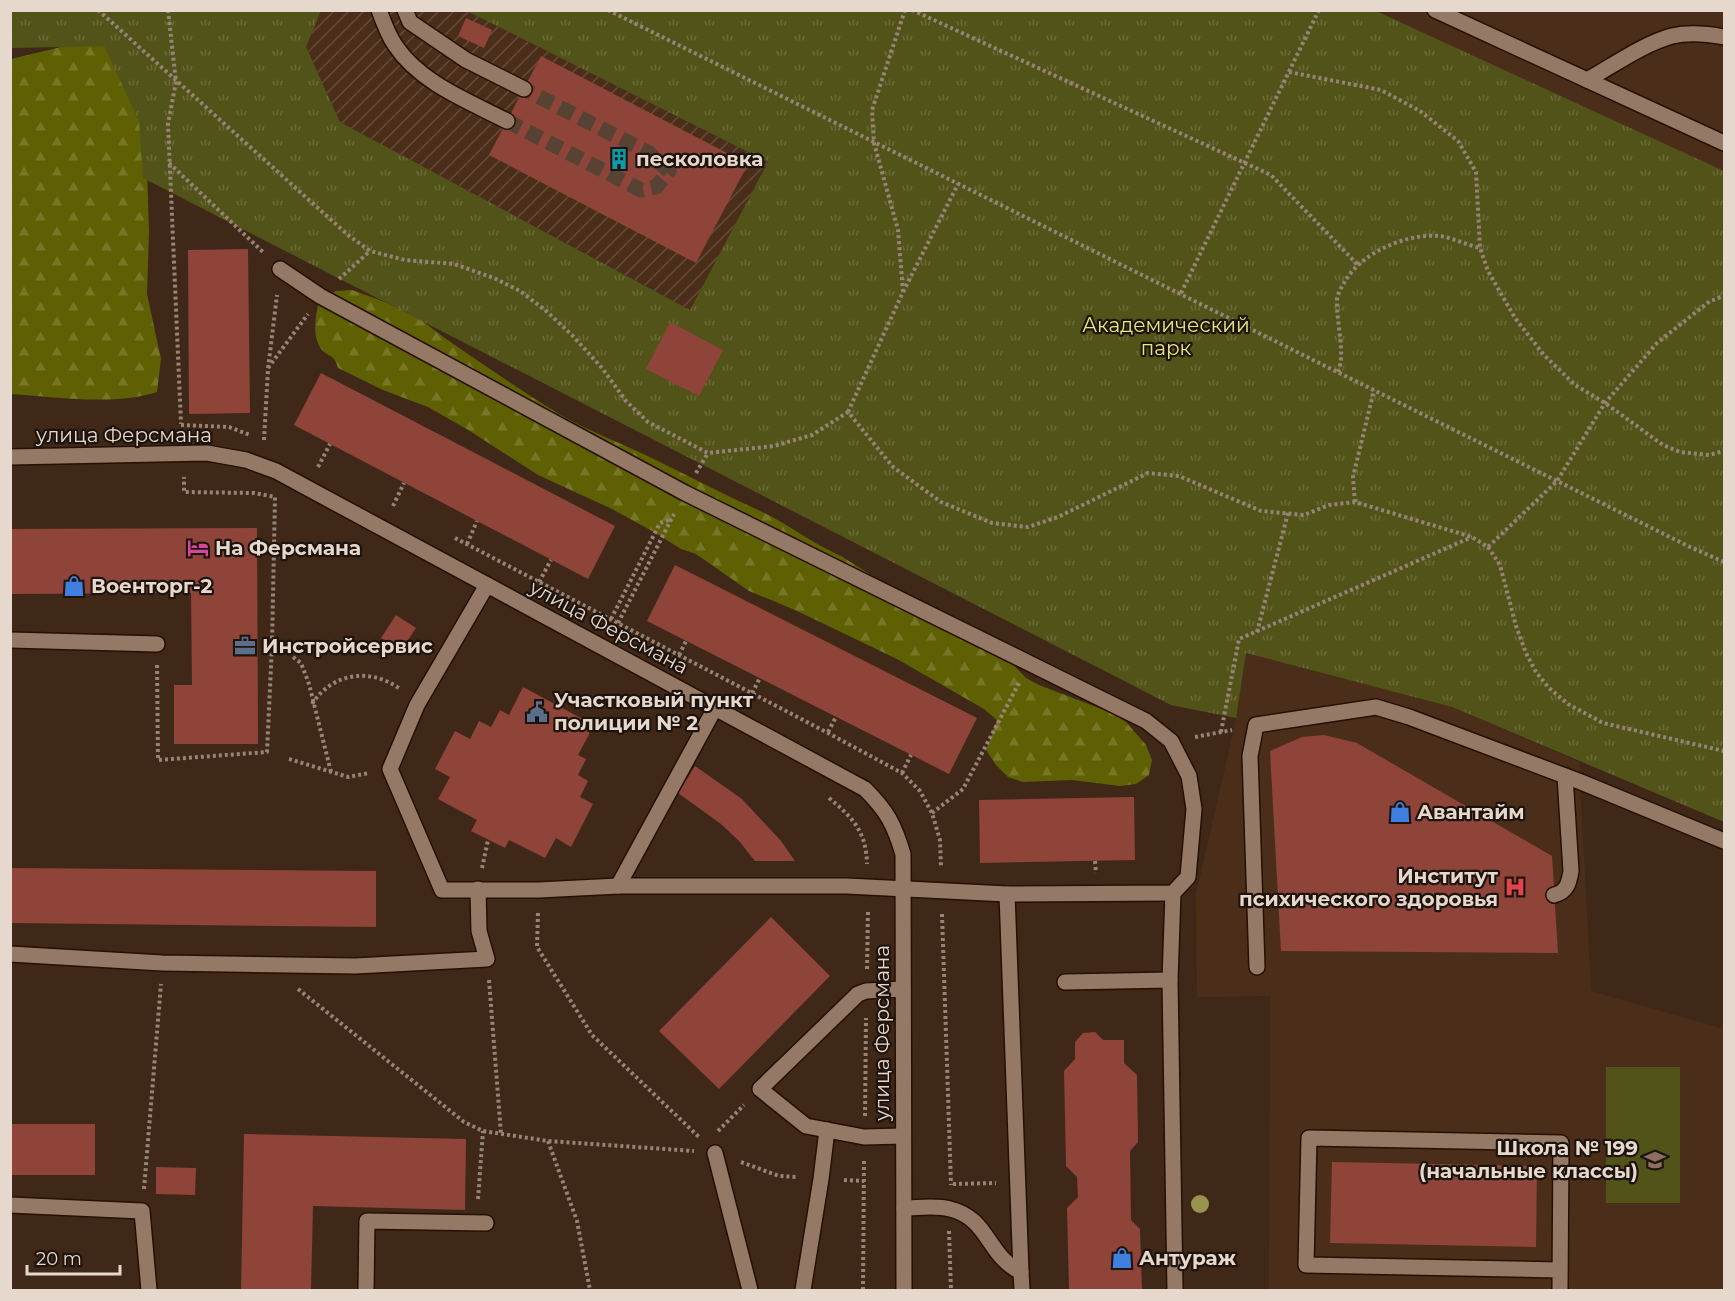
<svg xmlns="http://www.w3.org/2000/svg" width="1735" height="1301" font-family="Montserrat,sans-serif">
<defs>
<pattern id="industrial-furrows" width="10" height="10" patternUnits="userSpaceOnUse" patternTransform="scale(1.5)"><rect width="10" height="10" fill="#4b2e1a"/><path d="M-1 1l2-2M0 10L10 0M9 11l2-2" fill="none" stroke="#654c3a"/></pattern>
<pattern id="forest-firs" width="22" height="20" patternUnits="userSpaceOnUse" patternTransform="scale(1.5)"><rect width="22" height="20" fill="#5f6003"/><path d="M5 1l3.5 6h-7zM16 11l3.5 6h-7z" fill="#767627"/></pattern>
<pattern id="park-tufts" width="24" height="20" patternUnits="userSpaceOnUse" patternTransform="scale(1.5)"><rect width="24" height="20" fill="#515318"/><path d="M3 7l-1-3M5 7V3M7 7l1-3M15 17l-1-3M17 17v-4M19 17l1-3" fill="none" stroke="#6a6b38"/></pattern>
</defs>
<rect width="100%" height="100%" fill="#3f2818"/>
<g fill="#4b2e1a">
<path d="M1376,11H1724V171Z"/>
<path d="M1246,653L1452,707L1579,762L1591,991L1724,1029V1290H1269L1270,996L1197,997L1196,894L1234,729Z"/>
</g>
<path fill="url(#industrial-furrows)" d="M321,11H467L768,162L690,310L340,122L306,47Z"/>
<g fill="url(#forest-firs)">
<path d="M104,42L141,117L147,169L149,231L147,294L161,359L157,392C115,406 55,397 11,394V59L69,45Z"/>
<path d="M352,290C372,297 393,305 411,314C426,322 438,334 452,343C485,366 519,389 554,411C588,432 625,444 660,462C693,478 725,495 758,510C787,523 812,544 841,556L923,608L1004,655L1026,678L1039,685L1112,713L1126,722L1146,745L1152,760L1149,775L1136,784L1120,786L1072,780L1023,782L1008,777L996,765L986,750L997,720L984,709L897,659L795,610L749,591L696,554L681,549L654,532L612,509L538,475L470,431L428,407L383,390L338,368C334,354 330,358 322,350C311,337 316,315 319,300L336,291Z"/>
</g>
<path fill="url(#park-tufts)" d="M10,11H321L306,47L340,122L690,310L768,162L467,11H1376L1724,171V822L1452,707L1246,653L1236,718L1171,705L143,178L139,121L104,46L11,48Z"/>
<rect fill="#515318" x="1606" y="1067" width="74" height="136"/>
<g fill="#8e4439">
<path d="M466,18L492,30L484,48L458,36Z"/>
<path d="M541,56L748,164L696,263L489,155Z"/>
<path d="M248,249L250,413L189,414L188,250Z"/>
<path d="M670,322L723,350L699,396L646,369Z"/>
<path d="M321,373L615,526L588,579L294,425Z"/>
<path d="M257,528L258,744H174V685H192L191,593L10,594V529Z"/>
<path d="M675,565L977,718L949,774L647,621Z"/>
<path d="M396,615L416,628L401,651L381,638Z"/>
<path d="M523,687L594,725L578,755L586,759L578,775L588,781L580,797L593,804L571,847L556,838L545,858L509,840L505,848L471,831L477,820L438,799L450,777L435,769L455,731L470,739L479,721L491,727L500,710L509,715Z"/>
<path d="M1324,735L1357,743L1552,856L1558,953L1281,951L1270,751L1302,737Z"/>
<path d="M695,766L742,799L781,841L795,861H755L739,841L721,824L678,793Z"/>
<path d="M1134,797L1135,860L980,863L979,800Z"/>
<path d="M10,868L376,871V927L10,923Z"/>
<path d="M771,917L830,976L719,1089L659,1031Z"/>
<path d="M1095,1032L1103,1040H1124V1063L1137,1075L1138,1142L1130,1151L1131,1220L1140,1229L1142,1290H1069L1067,1208L1078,1197L1077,1177L1066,1166L1064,1071L1075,1059V1042L1083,1033Z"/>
<rect x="10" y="1124" width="85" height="51"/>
<path d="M244,1134L466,1139L465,1210L313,1206L311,1290H241Z"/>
<path d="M1332,1162L1537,1166L1536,1247L1330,1243Z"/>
<path d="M156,1167L196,1168L195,1195L156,1194Z"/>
</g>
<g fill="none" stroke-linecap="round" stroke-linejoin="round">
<path stroke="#584233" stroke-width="15" stroke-dasharray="15 8" stroke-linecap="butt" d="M507,121L641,190L656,187L669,171L649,153L524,89"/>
<defs>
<g id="minor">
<path d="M379,10C383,21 388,35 395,45C420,83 468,101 507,121"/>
<path d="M405,10L410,22L466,60L524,89"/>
<path d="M1435,10L1724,143"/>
<path d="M1587,80C1614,65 1643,44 1672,36C1689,32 1708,34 1724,37"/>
<path d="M280,269L320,296L685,493L1146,721L1171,741L1189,776L1194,809L1188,877L1173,893L1007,894L847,886H618L539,890H442L390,769L417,705L487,585"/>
<path d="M10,457L207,453L246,460L276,471L865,789C887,811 894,824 903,854L904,1290"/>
<path d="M10,640L157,644"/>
<path d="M618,886L715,708"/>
<path d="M1007,894L1021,1272"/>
<path d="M1554,895C1567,892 1569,883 1571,871L1565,776"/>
<path d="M10,954L162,963L355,966L487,959L479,931L478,889"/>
<path d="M1257,967L1250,756L1256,725L1376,707L1409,717L1581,782L1724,841"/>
<path d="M1170,980L1173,893"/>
<path d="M1065,982L1170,980L1175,1290"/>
<path d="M903,989L866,991L858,994L760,1089L806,1126L864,1137L903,1136"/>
<path d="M715,1153L750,1290"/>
<path d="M10,1205L142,1211L149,1290"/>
<path d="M904,1208C918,1208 936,1205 950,1209C989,1218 987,1256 1021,1272L1022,1290"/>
<path d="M1559,1270L1306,1265L1309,1138L1561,1143L1560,1290"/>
<path d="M366,1290L367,1221L486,1223"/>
<path d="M803,1290L821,1179L827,1130"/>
</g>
</defs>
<use href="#minor" stroke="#251002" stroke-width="18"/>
<g stroke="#968477" stroke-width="4" stroke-dasharray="3 3" stroke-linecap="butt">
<path d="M98,10L349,236L370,251L405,260L454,264L494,278L520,291L545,310L572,335L602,368L626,401L648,422L708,453L774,446L812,435L848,412L893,467L941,502L992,523L1028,527L1058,517L1148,473L1179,476L1261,511L1304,515L1329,505L1355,502L1472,537L1488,547L1557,481L1605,403L1657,343L1710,301L1724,296"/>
<path d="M168,10L176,82L168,124L181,424"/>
<path d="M608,10L1690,547L1724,562"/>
<path d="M912,10L1271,175L1358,265"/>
<path d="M1289,72L1381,90L1420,111L1458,141L1476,172L1480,248L1488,271L1515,318L1544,355L1575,385L1605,403L1663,445L1680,452L1709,455L1724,451"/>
<path d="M169,163L264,253"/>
<path d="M339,279L370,251"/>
<path d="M903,292L898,230L874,143L872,110L905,10"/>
<path d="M1181,293L1319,10"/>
<path d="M268,368L308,314"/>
<path d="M1338,372C1346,354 1336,322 1337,299C1338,293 1341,288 1344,283C1360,253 1406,233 1440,236C1453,238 1467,245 1480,248"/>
<path d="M848,412L903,292L958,184"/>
<path d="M181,425L229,427L250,435"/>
<path d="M264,440L268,369L277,295"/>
<path d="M318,467L330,444"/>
<path d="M696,473L708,453"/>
<path d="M1355,502L1353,477L1374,390"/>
<path d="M393,506L404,483"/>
<path d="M455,538L828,733L902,773L920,791L932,813L940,840L941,867"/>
<path d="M467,544L477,521"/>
<path d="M1488,547L1500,565L1516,626L1526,653L1536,672L1549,688L1568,704L1603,723L1724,751"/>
<path d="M539,582L551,560"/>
<path d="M611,619L660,523L671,519"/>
<path d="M618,623L674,514"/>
<path d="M1257,632L1288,513"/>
<path d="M679,655L686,641"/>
<path d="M293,657L301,663L309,684L331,772"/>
<path d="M157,665L158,760L267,752L272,645L275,497L254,493L184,492V477"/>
<path d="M752,693L760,678"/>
<path d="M312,704C332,673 370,667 400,689"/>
<path d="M828,732L836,717"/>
<path d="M1221,732L1239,639L1472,537"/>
<path d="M1195,737L1232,730"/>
<path d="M289,759L348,777L369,773"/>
<path d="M902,773L911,755"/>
<path d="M829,798C853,818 866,831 867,864"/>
<path d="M932,813L963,789L1019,683"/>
<path d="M1095,861L1096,873"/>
<path d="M482,868L488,840"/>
<path d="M538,913L537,947L592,1035L700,1138"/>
<path d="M942,914L951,1185"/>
<path d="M867,969L868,910"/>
<path d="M489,980L501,1134"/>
<path d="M298,989L464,1122L483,1131L548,1141L694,1151"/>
<path d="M865,1116L866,1018"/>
<path d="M718,1131L744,1105"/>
<path d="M548,1141L577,1221L590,1290"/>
<path d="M741,1162L779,1176L797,1177"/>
<path d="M844,1180L864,1181"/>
<path d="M953,1184L996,1183"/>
<path d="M144,1189L161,984"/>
<path d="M478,1199L483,1131"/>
<path d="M949,1231L951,1290"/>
<path d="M863,1290L864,1159"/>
</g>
<use href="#minor" stroke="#957967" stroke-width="15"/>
</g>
<circle fill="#9a924f" cx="1200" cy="1204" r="9"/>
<defs>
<symbol id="building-bare" viewBox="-9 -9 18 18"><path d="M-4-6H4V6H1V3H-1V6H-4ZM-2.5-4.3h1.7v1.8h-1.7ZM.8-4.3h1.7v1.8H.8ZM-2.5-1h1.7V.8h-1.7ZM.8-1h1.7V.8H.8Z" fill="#0f9aa8" stroke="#1e140d" stroke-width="2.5" paint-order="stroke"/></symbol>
<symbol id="hotel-bare" viewBox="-9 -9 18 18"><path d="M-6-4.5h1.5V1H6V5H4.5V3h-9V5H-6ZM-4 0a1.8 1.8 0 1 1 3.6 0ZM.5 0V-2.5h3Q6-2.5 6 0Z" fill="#d1479c" stroke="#1e140d" stroke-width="2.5" paint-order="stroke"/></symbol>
<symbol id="shop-bare" viewBox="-9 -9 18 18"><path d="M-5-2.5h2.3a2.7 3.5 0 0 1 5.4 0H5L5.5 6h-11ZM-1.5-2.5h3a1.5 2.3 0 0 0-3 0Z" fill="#3f7fe0" stroke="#1e140d" stroke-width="2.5" paint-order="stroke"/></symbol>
<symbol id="office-bare" viewBox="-9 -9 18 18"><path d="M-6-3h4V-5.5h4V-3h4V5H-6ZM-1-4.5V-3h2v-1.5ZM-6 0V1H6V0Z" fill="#5c6f8a" stroke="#1e140d" stroke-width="2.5" paint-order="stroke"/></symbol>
<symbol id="civic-bare" viewBox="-9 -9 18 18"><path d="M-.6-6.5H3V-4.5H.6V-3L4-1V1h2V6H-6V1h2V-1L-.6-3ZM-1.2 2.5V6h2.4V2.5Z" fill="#5c6f8a" stroke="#1e140d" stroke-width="2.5" paint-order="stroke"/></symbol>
<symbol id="hospital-bare" viewBox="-9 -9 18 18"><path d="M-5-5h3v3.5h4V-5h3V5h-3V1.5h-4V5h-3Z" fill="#e0444e" stroke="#1e140d" stroke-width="2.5" paint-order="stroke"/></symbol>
<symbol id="school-bare" viewBox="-9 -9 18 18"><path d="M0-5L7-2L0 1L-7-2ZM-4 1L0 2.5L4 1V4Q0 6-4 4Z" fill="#8d6e63" stroke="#1e140d" stroke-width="2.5" paint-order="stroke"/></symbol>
</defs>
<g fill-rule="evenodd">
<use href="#building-bare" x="604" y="144" width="30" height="30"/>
<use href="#hotel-bare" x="183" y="533" width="30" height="30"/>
<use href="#shop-bare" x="59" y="571" width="30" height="30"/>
<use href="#office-bare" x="230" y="631" width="30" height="30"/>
<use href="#civic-bare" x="522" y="697" width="30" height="30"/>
<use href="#shop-bare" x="1385" y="797" width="30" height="30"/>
<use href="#hospital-bare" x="1500" y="872" width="30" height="30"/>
<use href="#school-bare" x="1640" y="1145" width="30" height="30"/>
<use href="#shop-bare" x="1107" y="1243" width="30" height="30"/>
</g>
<g text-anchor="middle" stroke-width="4.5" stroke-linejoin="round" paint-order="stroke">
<g font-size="20" font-weight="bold" fill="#e7d8ce" stroke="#1e140d" text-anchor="start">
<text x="636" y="166">песколовка</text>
<text x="215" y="555">На Ферсмана</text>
<text x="91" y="593">Военторг-2</text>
<text x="262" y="653">Инстройсервис</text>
<text x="554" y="707">Участковый пункт<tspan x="554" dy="23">полиции № 2</tspan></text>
<text x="1417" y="819">Авантайм</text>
<text x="1498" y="883" text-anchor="end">Институт<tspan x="1498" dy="23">психического здоровья</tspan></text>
<text x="1638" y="1155" text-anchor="end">Школа № 199<tspan x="1638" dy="23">(начальные классы)</tspan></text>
<text x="1139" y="1265">Антураж</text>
</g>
<g font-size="20" fill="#e5e97c" stroke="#1e140d">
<text x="1166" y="332">Академический<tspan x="1166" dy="23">парк</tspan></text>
</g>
<g font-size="20" fill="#e7d8ce" stroke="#1e140d">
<text x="124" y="442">улица Ферсмана</text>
<text transform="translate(609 627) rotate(28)" y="7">улица Ферсмана</text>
<text transform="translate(882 1033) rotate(-90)" y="7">улица Ферсмана</text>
</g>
</g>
<rect width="1735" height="1301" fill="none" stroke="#e7d8ce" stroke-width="24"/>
<path d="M27 1265v9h93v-9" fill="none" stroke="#e7d8ce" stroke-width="3"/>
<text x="36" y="1265" font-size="18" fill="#e7d8ce" stroke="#1e140d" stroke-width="4.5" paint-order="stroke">20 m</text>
</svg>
